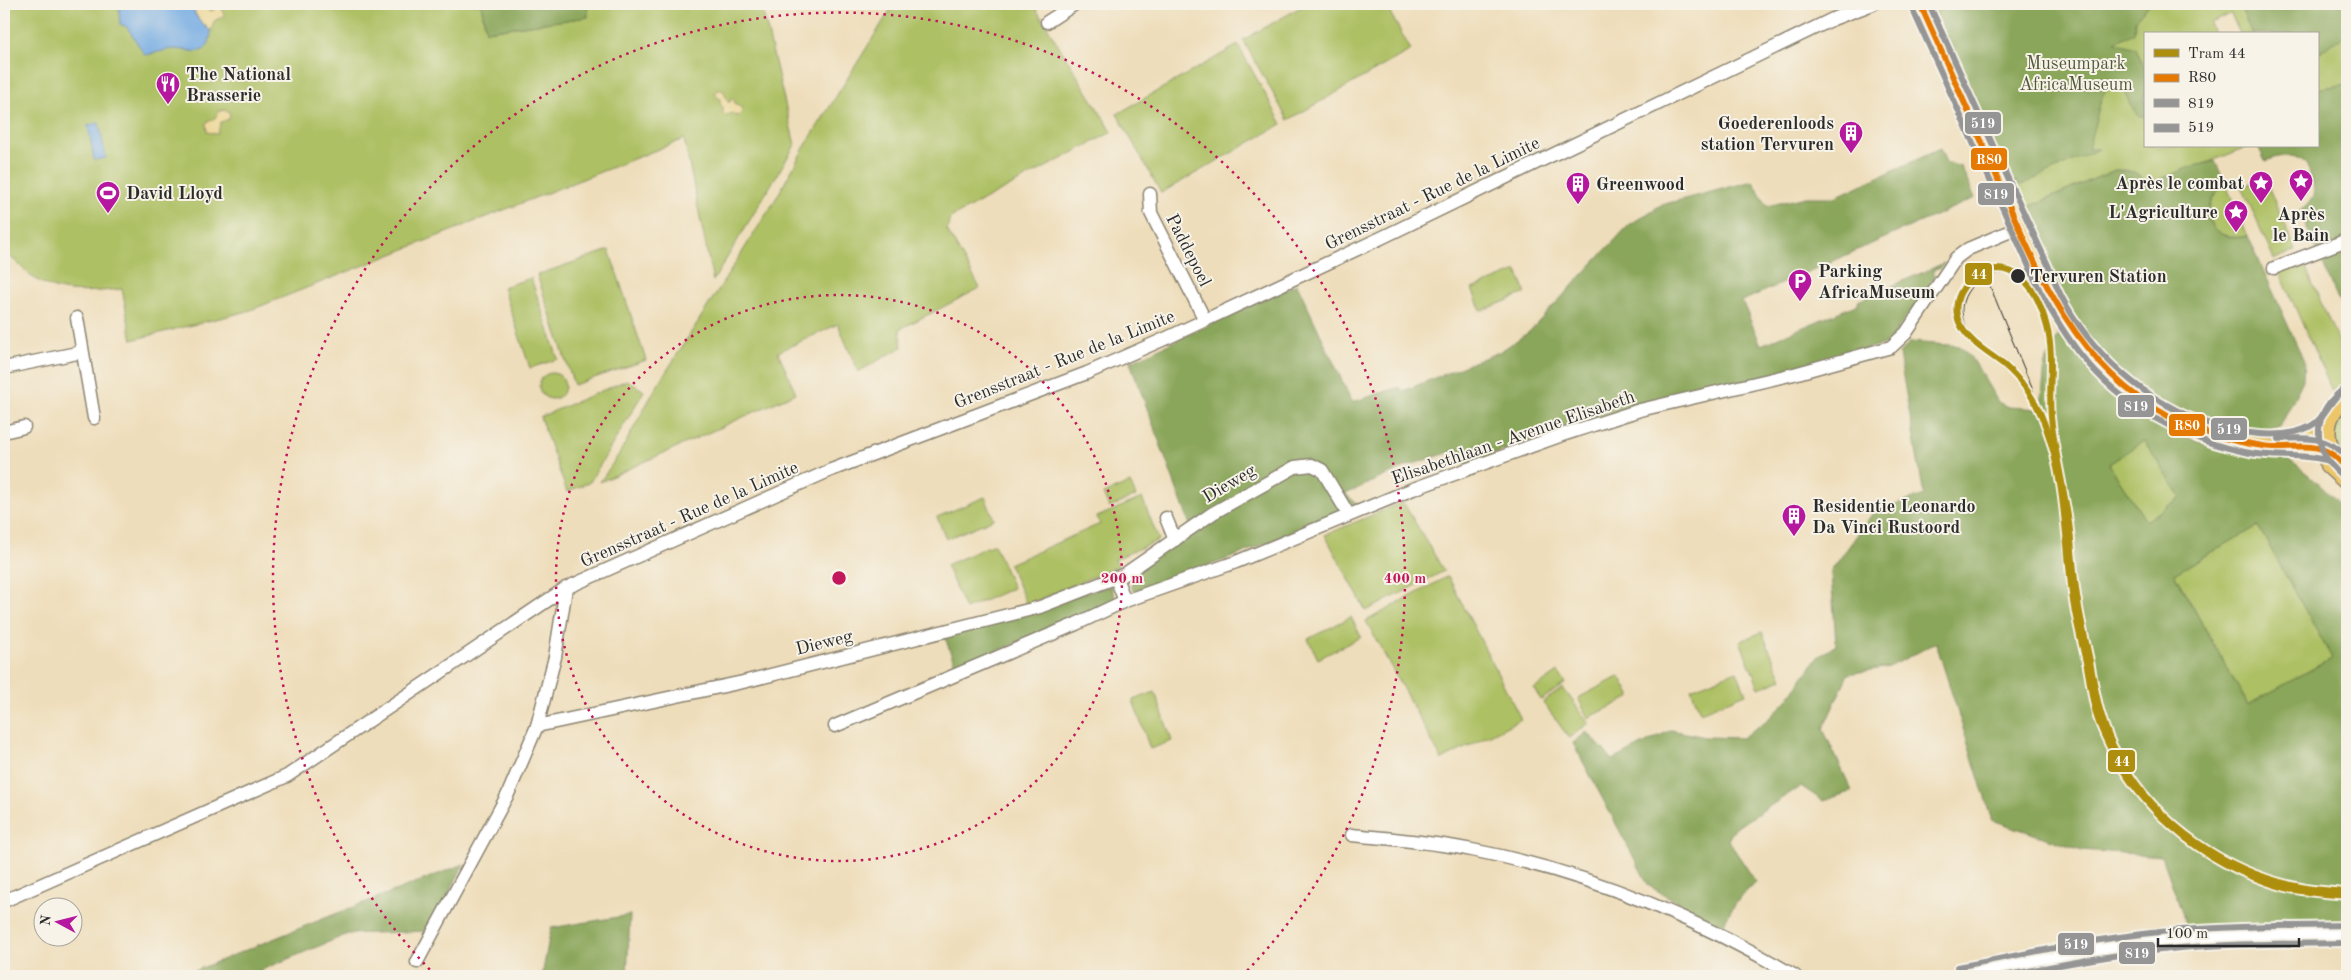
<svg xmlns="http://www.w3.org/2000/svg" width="2351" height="980" font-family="'Old Standard TT',serif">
<rect width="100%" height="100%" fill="#f7f3e8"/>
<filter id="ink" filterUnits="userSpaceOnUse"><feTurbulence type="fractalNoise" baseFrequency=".02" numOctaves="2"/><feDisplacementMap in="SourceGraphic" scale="10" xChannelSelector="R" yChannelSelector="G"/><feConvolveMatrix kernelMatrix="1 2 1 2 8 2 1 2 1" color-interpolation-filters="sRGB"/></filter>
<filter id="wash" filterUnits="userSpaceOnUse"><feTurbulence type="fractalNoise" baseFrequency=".0096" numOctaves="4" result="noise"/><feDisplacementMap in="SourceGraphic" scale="20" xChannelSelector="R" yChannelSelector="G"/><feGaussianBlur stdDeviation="1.12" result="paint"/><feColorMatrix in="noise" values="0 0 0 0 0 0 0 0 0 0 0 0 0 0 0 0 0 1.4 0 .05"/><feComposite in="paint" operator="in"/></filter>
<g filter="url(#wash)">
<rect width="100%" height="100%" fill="#eeddba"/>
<g fill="#adc064" stroke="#6c7648">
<path d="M4,4H481L486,31L588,17L587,4H761L795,145L713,281L684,139L248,311L132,340L122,289C90,292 57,297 30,275C21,267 14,259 4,252Z"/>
<path d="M894,4H1033L1112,132L950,218L947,230L980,288L900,329L902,347L858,372L838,324L778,352L796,393L600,482L621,451L654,391L774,202L804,148Z"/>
<path d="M1306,4H1385L1411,50L1288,120L1243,40Z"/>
<path d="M1932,4H2330L2345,37L2347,35V84L2317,89V34H2240L2231,14L2210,23L2214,34H2145V146H2249C2215,161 2179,172 2145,186L2140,176L2127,170H2115L2024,209Z"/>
<path d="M1238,45L1282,124L1161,193L1117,114Z"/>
<path d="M2264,177L2296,250L2274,260L2242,187Z"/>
<path d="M2226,185L2248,236C2210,245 2193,208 2226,185Z"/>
<path d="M609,250L646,360L574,385L537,275Z"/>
<path d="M2303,262L2347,361V382L2332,391L2280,273Z"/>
<path d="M1517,271L1526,293L1481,311L1472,289Z"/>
<path d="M531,278L558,359L530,368L503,287Z"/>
<circle cx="552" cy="386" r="13"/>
<path d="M627,380L644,391L590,482L567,492L540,417Z"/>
<path d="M2347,407L2345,430L2347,459C2329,441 2333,425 2347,407Z"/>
<path d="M2144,441L2182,497L2146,521L2109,464Z"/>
<path d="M1130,483L1136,496L1109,508L1103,494Z"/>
<path d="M985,497L994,519L946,539L937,517Z"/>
<path d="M1142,498L1159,540L1115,559L1118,566L1027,605L1009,564L1100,524L1097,517Z"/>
<path d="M1403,502L1444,571L1366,611L1325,535Z"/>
<path d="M2258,526L2332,658L2248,705L2174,573Z"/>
<path d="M994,544L1013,588L965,609L946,565Z"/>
<path d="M1448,576L1521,719L1442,760L1366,621Z"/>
<path d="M1351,617L1361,637L1318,659L1308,639Z"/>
<path d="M1762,632L1782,679L1759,688L1740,641Z"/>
<path d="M1737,671L1746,694L1700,712L1691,689Z"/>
<path d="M1558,672L1566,683L1541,700L1534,689Z"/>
<path d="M1620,676L1631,697L1588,718L1578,698Z"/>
<path d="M1563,688L1589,723L1569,738L1543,702Z"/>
<path d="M1155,692L1172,741L1150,749L1133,700Z"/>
</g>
<g fill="#8aa65a" stroke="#5a6842" fill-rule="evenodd">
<path d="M481,4H587L588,17L486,31Z"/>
<path d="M1932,4H2150L2135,20L2134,33L2115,42L2136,48L2145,70V116H2139L2131,107L2121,83L2107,86L2100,104L2088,149H2099L2021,185L2010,178Z"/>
<path d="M2239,4H2347V35L2317,53V34H2252Z"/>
<path d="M2347,84V320L2300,211C2314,201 2317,191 2310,174C2309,170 2306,163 2303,161C2293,152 2275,157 2265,161L2258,146H2317V89Z"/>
<path d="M1940,149L1946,162L1961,167L1975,198L1742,301L1761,345L1858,304V301L1944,263L1940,269L1936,268L1933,272L1935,276L1888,343L1543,436L1466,465L1459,449L1407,466L1345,494L1359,505L1233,557L1133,592L1129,568L1190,525L1130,362L1297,284L1352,402L1400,387L1403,391L1501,351L1529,332L1629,225L1661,205L1753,181L1767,206L1806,197H1835Z"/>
<path d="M2215,161L2226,185C2193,208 2210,245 2248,236L2304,361L2303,380L2280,427C2208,443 2121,389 2082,329C2058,293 2042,249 2024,209L2115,170L2134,172L2140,175L2145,185L2191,167Z"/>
<path d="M2060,332C2095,378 2139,418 2194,440C2225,453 2255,451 2286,459C2298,463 2342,504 2347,515V932L2191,938L2162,856L2082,850L1992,820L1936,643L1889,667L1848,674L1823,729L1852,791L1823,801L1801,786L1734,829L1728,840L1756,882C1741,896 1730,907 1723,927L1649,886L1573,743L1587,732L1613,760L1671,730L1705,737L1742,738L1767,720L1787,700L1818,657L1836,645L1831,571L1873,513L1924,495L1899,354L1910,342L1960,346L1975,363L1998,402L2008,407L2041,409L2045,363ZM2144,441L2181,497L2146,521L2109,464ZM2258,526L2332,658L2248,705L2174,574Z"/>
<path d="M1111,586L1116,600L1055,625L957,670L943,632Z"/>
<path d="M464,864L430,931L348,934L247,976H182L325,918Z"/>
<path d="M630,915L627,976H542L551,928Z"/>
</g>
<g fill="#eeda9e" stroke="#8c8264">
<path d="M194,4H203L204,7L211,11L215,9L213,4H221L224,16L214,21L211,31C203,23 192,16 194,4Z"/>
<path d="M718,90H723L728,102H730L732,97L736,105L743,108L740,115L737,116L732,113L728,115L723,114V108L720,103V99L715,94Z"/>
<path d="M224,110L230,113L229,119L221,122L217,134L207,132L206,123L215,118L218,112Z"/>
</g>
<g fill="#74abe3" stroke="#506b87">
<path d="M122,4H194C192,16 202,24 211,31C209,61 193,49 172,49C163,50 154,54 145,55L127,27L120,24L119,11Z"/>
<path d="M99,123L106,158L94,160L88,125Z"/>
</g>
</g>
<g filter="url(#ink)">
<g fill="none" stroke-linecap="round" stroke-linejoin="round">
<defs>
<g id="minor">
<path d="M1047,22L1075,4"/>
<path d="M1150,194L1151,213L1205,320"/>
<path d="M2274,268L2347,240"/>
<path d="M77,318L94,418"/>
<path d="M4,368L82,352"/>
<path d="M4,432L24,427"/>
<path d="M1166,518L1175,540"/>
<path d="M1116,578L1125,601"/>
<path d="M537,726L743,682L1040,607L1125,574L1213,513L1295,467L1312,465L1322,470L1349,515"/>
<path d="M835,726L1076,624L1125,601L1236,562L1413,489L1562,435L1640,410L1794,374L1891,347L1906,333L1956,258L1968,249L2020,227"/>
<path d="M1352,835C1392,839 1433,842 1472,850C1586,872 1695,917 1795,976"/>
<path d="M4,901L287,776L566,588L831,470L1087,373L1169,337L1381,238L1833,19L1873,4"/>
<path d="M417,962L508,794L537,726L555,657L566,588"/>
<path d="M1959,976C2017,965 2076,951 2135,944C2205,935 2277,935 2347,934"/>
</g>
<g id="major">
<path d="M1920,4C1946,62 1973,121 1999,179C2043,279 2074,374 2182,422C2209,435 2246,446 2276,448C2296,450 2313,445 2332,453"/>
<path d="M2347,398C2320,415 2322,451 2347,468"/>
<path d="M2289,441L2313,435L2328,424"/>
<path d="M2328,465L2347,482"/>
</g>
</defs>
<use href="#minor" stroke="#8c8472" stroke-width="15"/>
<use href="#major" stroke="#8c8472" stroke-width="19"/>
<use href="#minor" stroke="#fff" stroke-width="12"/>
<use href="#major" stroke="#ecc669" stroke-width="16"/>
<g stroke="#2b2b2b" stroke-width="1">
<path d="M1990,286L2044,417"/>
<path d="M1998,359C1986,348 1970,337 1964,322C1953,294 1986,263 2014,277C2043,292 2050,358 2050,387"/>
</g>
<defs>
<path id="bus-1" d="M1920,4C1944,57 1968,110 1991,163C2032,258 2070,363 2166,415C2196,431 2230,441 2263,446C2284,450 2312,441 2330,453C2337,457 2341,463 2347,468"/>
<g id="bus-2">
<path d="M1912,8L2040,291C2052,313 2065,335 2081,355C2122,407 2185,441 2250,453C2276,458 2304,453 2329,461"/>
<path d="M2341,475C2312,449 2311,416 2341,391"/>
<path d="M2003,976C2055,966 2107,955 2161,950C2222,943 2285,944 2347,943"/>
</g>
<g id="bus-3">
<path d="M1929,4C1956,63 1983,123 2010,183C2023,210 2035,238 2048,265C2053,278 2058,291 2065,303C2099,363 2157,411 2224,428C2249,434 2285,439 2309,427C2324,420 2329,401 2342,391"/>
<path d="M2279,439C2305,437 2328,436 2347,457"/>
<path d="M1957,967C2025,954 2092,939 2160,932C2222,926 2285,926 2347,925"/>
</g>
</defs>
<use href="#bus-1" stroke="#f7f3e8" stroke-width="10"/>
<use href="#bus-2" stroke="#f7f3e8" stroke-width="10"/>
<use href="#bus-3" stroke="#f7f3e8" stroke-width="10"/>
<use href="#bus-1" stroke="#e57902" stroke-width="6"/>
<use href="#bus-2" stroke="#959595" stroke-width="6"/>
<use href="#bus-3" stroke="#959595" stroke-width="6"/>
<defs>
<path id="tram-1" d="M2347,892C2334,891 2319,890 2306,888C2228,874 2156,825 2118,755C2101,725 2096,694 2090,661C2085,637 2079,613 2076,588C2073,566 2072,545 2069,523C2064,487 2055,453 2051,417C2048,387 2055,357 2047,327C2041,303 2028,270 1998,269C1970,269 1946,300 1961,326C1970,343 1989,353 2003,364C2022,380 2037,402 2045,425C2065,479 2065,537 2072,594C2075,619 2082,643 2087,667C2091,686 2092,705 2099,723C2130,803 2200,864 2282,887C2303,893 2325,894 2347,896"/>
</defs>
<use href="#tram-1" stroke="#f7f3e8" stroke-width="10"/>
<use href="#tram-1" stroke="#ad8e0f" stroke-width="6"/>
</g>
</g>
<g fill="none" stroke="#c2185b" stroke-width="2.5" stroke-dasharray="2.5 5">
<circle cx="839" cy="578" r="283"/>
<path d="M435 975A566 566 0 1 1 1243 975"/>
</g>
<defs>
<symbol id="restaurant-pin" viewBox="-11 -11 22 30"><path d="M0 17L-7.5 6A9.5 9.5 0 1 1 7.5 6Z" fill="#b5179e" stroke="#f7f3e8"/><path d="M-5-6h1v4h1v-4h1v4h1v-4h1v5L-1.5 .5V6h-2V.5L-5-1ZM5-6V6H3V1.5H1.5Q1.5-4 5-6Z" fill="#fff"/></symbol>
<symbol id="building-pin" viewBox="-11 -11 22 30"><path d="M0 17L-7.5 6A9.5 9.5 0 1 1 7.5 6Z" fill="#b5179e" stroke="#f7f3e8"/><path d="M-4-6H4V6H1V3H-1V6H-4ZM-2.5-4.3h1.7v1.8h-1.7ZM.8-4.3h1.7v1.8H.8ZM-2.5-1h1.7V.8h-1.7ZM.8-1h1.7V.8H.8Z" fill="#fff"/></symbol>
<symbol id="sight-pin" viewBox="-11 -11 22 30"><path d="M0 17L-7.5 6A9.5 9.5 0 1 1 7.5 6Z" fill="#b5179e" stroke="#f7f3e8"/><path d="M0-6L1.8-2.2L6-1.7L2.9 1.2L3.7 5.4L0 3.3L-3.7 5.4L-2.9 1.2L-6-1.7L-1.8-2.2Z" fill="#fff"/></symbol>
<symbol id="stadium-pin" viewBox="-11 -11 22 30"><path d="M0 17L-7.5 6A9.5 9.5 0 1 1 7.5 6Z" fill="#b5179e" stroke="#f7f3e8"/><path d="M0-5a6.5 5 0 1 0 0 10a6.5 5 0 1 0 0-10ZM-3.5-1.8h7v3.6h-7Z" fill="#fff"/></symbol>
<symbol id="parking-pin" viewBox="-11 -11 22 30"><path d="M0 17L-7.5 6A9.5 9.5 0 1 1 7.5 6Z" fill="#b5179e" stroke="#f7f3e8"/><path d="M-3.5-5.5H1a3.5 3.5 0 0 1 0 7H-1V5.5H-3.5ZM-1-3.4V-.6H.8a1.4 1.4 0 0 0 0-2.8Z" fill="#fff"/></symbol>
</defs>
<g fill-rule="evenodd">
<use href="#restaurant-pin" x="154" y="70" width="28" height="38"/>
<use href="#building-pin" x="1837" y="119" width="28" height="38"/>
<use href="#sight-pin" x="2287" y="167" width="28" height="38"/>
<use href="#sight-pin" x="2247" y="169" width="28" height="38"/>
<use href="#building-pin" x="1564" y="170" width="28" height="38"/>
<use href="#stadium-pin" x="94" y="179" width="28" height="38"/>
<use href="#sight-pin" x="2222" y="198" width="28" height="38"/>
<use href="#parking-pin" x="1786" y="267" width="28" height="38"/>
<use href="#building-pin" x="1780" y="502" width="28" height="38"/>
</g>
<circle fill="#2b2b2b" stroke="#f7f3e8" stroke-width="2" cx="2018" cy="276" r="8"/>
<g text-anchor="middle" stroke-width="4" stroke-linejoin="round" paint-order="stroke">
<g font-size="18" fill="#52583c" stroke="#f7f3e8">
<text x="2076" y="69">Museumpark<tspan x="2076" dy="21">AfricaMuseum</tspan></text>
</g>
<g font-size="18" font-weight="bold" fill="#2b2b2b" stroke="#f7f3e8" text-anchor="start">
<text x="186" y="80">The National<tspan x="186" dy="21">Brasserie</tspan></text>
<text x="1834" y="129" text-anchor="end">Goederenloods<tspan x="1834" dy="21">station Tervuren</tspan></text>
<text x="2244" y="189" text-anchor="end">Après le combat</text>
<text x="1596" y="190">Greenwood</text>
<text x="126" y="199">David Lloyd</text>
<text x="2218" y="218" text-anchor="end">L'Agriculture</text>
<text x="2301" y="220" text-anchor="middle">Après<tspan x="2301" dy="21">le Bain</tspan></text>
<text x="1818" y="277">Parking<tspan x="1818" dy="21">AfricaMuseum</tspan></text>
<text x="1812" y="512">Residentie Leonardo<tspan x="1812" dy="21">Da Vinci Rustoord</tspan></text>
</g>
<g font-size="18" fill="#2b2b2b" stroke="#f7f3e8">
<text transform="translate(1432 193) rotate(-26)" y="6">Grensstraat - Rue de la Limite</text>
<text transform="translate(1189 250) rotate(63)" y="6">Paddepoel</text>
<text transform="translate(1064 359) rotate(-22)" y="6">Grensstraat - Rue de la Limite</text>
<text transform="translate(1513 437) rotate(-19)" y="6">Elisabethlaan - Avenue Elisabeth</text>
<text transform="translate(1229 483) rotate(-31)" y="6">Dieweg</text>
<text transform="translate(689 514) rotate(-24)" y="6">Grensstraat - Rue de la Limite</text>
<text transform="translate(824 642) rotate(-14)" y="6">Dieweg</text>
</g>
<g font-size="18" font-weight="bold" fill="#2b2b2b" stroke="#f7f3e8" text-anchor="start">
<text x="2030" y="282">Tervuren Station</text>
</g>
</g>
<circle cx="839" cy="578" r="8" fill="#c2185b" stroke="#f7f3e8" stroke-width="2.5"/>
<g font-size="15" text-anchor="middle" font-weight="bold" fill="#c2185b" stroke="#f7f3e8" stroke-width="4" stroke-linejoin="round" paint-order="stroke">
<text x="1122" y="583">200 m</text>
<text x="1405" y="583">400 m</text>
</g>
<g stroke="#f7f3e8" stroke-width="2">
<rect x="1964" y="111" width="38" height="24" rx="5" fill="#959595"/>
<rect x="1970" y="147" width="38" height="24" rx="5" fill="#e57902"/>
<rect x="1977" y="182" width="38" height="24" rx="5" fill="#959595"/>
<rect x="1964" y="262" width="29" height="24" rx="5" fill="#ad8e0f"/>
<rect x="2117" y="394" width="38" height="24" rx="5" fill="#959595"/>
<rect x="2168" y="413" width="38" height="24" rx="5" fill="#e57902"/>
<rect x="2210" y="417" width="38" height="24" rx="5" fill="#959595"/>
<rect x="2107" y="749" width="29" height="24" rx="5" fill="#ad8e0f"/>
<rect x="2057" y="932" width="38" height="24" rx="5" fill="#959595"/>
<rect x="2118" y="941" width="38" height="24" rx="5" fill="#959595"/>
</g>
<g font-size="14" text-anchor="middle" font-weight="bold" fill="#fff">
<text x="1983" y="128">519</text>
<text x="1989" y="164">R80</text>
<text x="1996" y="199">819</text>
<text x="1979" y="279">44</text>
<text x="2136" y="411">819</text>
<text x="2187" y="430">R80</text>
<text x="2229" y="434">519</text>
<text x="2122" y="766">44</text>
<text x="2076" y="949">519</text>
<text x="2137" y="958">819</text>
</g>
<rect width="2351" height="980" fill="none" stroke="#f7f3e8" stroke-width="20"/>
<rect x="2144" y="32" width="175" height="115" fill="#f7f3e8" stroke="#a5a39c"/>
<rect x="2154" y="49" width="25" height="8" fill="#ad8e0f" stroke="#a5a39c"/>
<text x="2188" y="58" font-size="15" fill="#2b2b2b">Tram 44</text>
<rect x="2154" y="74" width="25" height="8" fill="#e57902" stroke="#a5a39c"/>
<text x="2188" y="82" font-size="15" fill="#2b2b2b">R80</text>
<rect x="2154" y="99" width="25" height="8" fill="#959595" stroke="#a5a39c"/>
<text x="2188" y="108" font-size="15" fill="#2b2b2b">819</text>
<rect x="2154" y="124" width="25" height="8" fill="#959595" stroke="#a5a39c"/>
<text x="2188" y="132" font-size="15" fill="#2b2b2b">519</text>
<g transform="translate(58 922) rotate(277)"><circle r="24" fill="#f7f3e8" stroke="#a5a39c"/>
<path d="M0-4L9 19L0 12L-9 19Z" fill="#b5179e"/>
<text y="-8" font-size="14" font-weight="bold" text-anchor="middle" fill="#2b2b2b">N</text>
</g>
<path d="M2158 938v8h141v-8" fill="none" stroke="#2b2b2b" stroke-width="2.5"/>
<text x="2166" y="938" font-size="15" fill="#2b2b2b" stroke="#f7f3e8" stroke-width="4" paint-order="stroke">100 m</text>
</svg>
